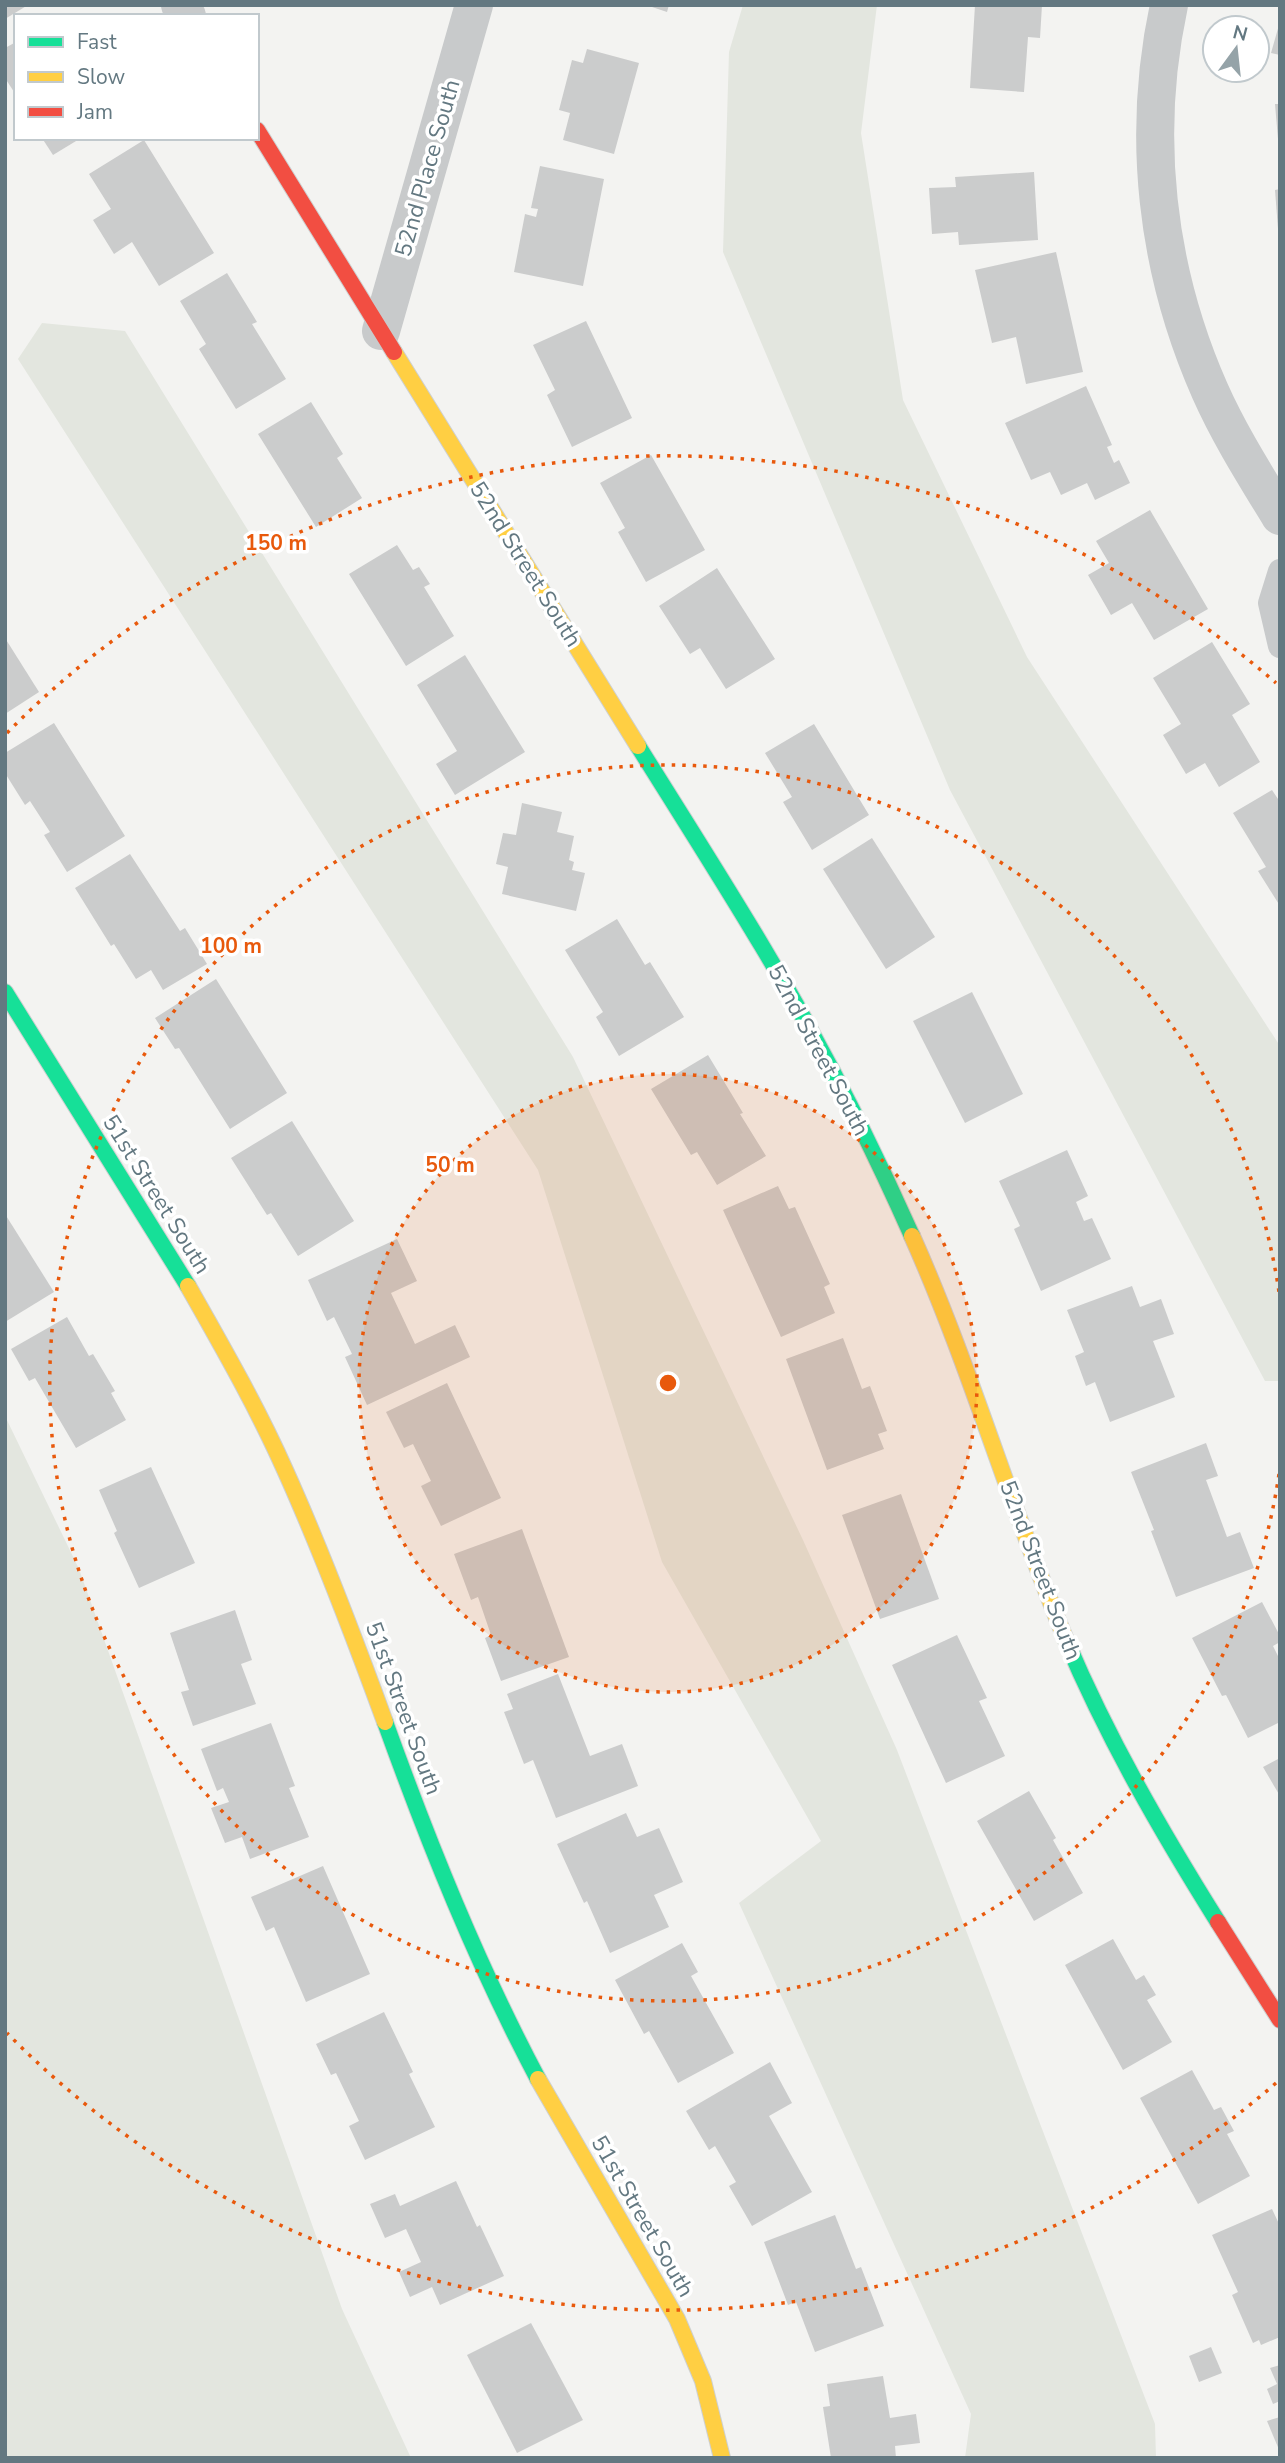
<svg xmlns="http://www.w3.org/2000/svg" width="1285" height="2463" font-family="'Nunito Sans',sans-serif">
<rect width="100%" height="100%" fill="#f3f3f1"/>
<g fill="#e3e6df">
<path d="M743,5H877L861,133L903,400L1027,657L1280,1046V1381H1265L950,790L723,252L729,52Z"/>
<path d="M42,323L125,331L573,1057L803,1540L897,1750L1155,2424L1156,2458H965L971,2414L739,1903L821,1841L662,1562L538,1170L18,359Z"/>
<path d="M5,1416L79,1569L342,2309L411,2458H5Z"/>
</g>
<g fill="#cbcccc">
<path d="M5,5H28L5,19Z"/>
<path d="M646,5H669L667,12Z"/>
<path d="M975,5H1042L1040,38L1028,37L1024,92L970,88Z"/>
<path d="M1279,25H1280V55L1271,53Z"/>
<path d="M16,42V95L5,78V48Z"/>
<path d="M587,49L639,63L614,154L563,140L570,113L559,110L572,60L583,63Z"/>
<path d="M1275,104H1280V139H1278Z"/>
<path d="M42,138H81L53,155Z"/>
<path d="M144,140L214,253L159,286L132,242L114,254L93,220L111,209L89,174Z"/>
<path d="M540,166L604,179L583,286L514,272L525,214L536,217L538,209L531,208Z"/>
<path d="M1034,172L1038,240L959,245L958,232L932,234L929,188L956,187L955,177Z"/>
<path d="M1280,189V229H1278L1275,190Z"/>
<path d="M1056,252L1083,372L1026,384L1016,337L992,343L975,270Z"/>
<path d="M227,273L257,322L252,324L286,379L236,409L199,349L206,344L180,301Z"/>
<path d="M586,321L632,418L572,447L547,395L555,390L533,345Z"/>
<path d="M1086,386L1112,445L1107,447L1114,463L1119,460L1130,483L1095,500L1087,483L1061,495L1050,472L1031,480L1005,423Z"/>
<path d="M311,402L343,454L337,458L362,498L316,527L258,434Z"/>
<path d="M651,455L705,550L646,582L618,532L625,528L600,483Z"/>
<path d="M1150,510L1208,609L1154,640L1132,603L1111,615L1088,575L1109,563L1096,541Z"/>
<path d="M397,545L413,570L419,567L430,584L424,587L454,636L406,666L349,574Z"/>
<path d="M717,568L775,659L726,689L700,648L690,654L659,606Z"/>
<path d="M5,638L39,692L5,714Z"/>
<path d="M1212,642L1250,704L1232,715L1260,762L1219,787L1205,763L1186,774L1163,735L1181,724L1153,678Z"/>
<path d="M465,655L525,752L455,795L436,764L457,751L417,685Z"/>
<path d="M54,723L125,836L67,872L44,835L50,832L30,801L25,805L5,773V753Z"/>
<path d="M814,724L869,815L812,850L783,802L792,797L765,753Z"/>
<path d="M1272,790L1280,802V906L1258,871L1266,867L1233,813Z"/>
<path d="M522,803L562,812L557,832L574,836L569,860L574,862L572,870L585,873L576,911L502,894L508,867L496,864L503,833L516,835Z"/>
<path d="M872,838L935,937L886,969L823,869Z"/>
<path d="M130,854L180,931L185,928L207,964L163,990L151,970L136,979L114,944L111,946L75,888Z"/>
<path d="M617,919L645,965L650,962L684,1017L619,1056L596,1017L603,1012L565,950Z"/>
<path d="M216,979L287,1093L230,1129L179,1048L175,1049L155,1018Z"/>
<path d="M972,992L1023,1094L965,1123L913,1021Z"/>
<path d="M708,1055L743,1113L740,1114L766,1156L717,1185L697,1152L691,1155L651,1089Z"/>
<path d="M292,1121L354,1221L298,1256L271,1213L267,1215L231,1158Z"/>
<path d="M1067,1150L1088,1196L1076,1202L1084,1221L1092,1218L1111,1259L1041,1291L1014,1229L1020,1226L999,1181Z"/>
<path d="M778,1186L789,1209L795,1207L830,1284L824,1287L835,1313L781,1337L723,1210Z"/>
<path d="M5,1214L54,1292L5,1322Z"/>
<path d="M397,1239L417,1281L391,1293L415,1344L455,1325L470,1357L367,1405L345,1357L352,1354L334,1317L327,1321L308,1280Z"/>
<path d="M1132,1286L1140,1307L1161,1299L1174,1334L1153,1341L1175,1397L1110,1422L1095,1382L1086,1386L1075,1356L1084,1352L1067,1310Z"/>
<path d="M67,1317L89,1356L93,1354L115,1391L111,1393L126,1420L76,1448L35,1378L29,1381L11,1349Z"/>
<path d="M843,1338L862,1389L870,1386L887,1431L878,1434L884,1449L827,1470L786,1359Z"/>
<path d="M447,1383L501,1498L441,1526L421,1486L431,1481L413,1444L404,1448L386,1412Z"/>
<path d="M1206,1443L1218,1476L1206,1480L1227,1537L1240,1532L1254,1568L1176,1597L1151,1531L1154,1530L1131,1472Z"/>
<path d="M151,1467L195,1563L139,1588L114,1533L117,1531L99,1490Z"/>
<path d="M901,1494L939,1599L880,1619L842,1515Z"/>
<path d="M522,1529L569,1657L501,1681L485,1638L491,1635L478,1597L471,1600L454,1554Z"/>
<path d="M1262,1602L1280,1636V1642L1273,1646L1280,1660V1722L1248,1738L1226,1695L1222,1696L1192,1638Z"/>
<path d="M235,1610L252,1660L241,1664L256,1704L193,1726L181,1692L189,1690L170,1633Z"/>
<path d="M957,1635L987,1698L979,1701L1005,1756L946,1783L892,1665Z"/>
<path d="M558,1674L590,1756L622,1744L638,1786L556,1818L533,1760L524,1764L504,1712L513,1709L507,1694Z"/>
<path d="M271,1723L295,1786L289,1788L309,1837L250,1859L242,1837L225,1843L211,1808L229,1802L223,1788L217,1791L201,1749Z"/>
<path d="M1280,1758V1796L1263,1767Z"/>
<path d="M1029,1791L1056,1838L1053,1840L1083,1893L1034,1921L977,1821Z"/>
<path d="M626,1813L637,1837L659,1828L683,1882L654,1895L669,1927L610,1953L587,1901L584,1903L557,1844Z"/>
<path d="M323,1866L370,1974L306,2002L274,1927L266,1931L251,1897Z"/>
<path d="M1113,1939L1136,1980L1144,1975L1156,1995L1147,2000L1172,2042L1123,2070L1065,1965Z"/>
<path d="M682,1943L698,1972L691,1976L734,2053L678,2083L649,2031L644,2034L615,1980Z"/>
<path d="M384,2012L413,2072L409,2074L435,2127L365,2160L349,2126L359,2121L336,2073L331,2075L316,2044Z"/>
<path d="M770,2062L792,2103L769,2116L812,2192L752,2226L729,2186L736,2182L715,2146L709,2150L686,2111Z"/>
<path d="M1192,2070L1214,2110L1221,2107L1234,2131L1227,2134L1250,2176L1198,2204L1140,2098Z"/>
<path d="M456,2181L477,2227L480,2225L504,2276L440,2305L432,2287L410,2297L399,2272L421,2262L406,2229L385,2238L370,2204L395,2194L400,2206Z"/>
<path d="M1272,2209L1280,2226V2337L1261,2345L1259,2340L1253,2343L1232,2295L1238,2292L1212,2235Z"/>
<path d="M835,2215L856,2269L861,2267L884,2326L815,2352L796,2302L788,2305L764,2242Z"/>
<path d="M531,2323L583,2420L517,2453L467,2355Z"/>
<path d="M1211,2347L1222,2373L1199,2382L1189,2356Z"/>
<path d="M1280,2365V2401L1273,2404L1267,2389L1277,2384L1270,2368Z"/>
<path d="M883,2376L890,2418L916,2414L920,2443L895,2446L896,2458H831L823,2407L830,2406L827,2384Z"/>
<path d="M1280,2417V2452L1267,2421Z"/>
</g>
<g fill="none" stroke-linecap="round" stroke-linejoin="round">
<defs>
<g id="fast">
<path d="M638,746C680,813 722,879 762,946C818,1039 868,1137 912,1236"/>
<path d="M5,992L188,1286"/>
<path d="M1066,1640C1108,1739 1161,1831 1218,1922"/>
<path d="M385,1722C429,1844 477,1964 538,2079"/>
</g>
<g id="slow">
<path d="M394,352L638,746"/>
<path d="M912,1236C971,1368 1010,1507 1066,1640"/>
<path d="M188,1286C222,1346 257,1407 285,1470C322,1552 354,1637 385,1722"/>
<path d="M538,2079L677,2319L703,2381L722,2458"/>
</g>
<g id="jam">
<path d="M257,130L394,352"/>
<path d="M1218,1922L1280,2020"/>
</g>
</defs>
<use href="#fast" stroke="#ced0d0" stroke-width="18"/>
<use href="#slow" stroke="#ced0d0" stroke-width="18"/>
<use href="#jam" stroke="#ced0d0" stroke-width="18"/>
<path stroke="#c8cacb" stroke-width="24" d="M1280,571L1270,603L1280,646"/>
<g stroke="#c8cacb" stroke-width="38">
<path d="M180,5L187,16"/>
<path d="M1169,5C1141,135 1156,269 1210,391C1229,434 1255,475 1280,516"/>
<path d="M381,331L474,5"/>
</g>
<use href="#fast" stroke="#16e098" stroke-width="16"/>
<use href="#slow" stroke="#ffcf43" stroke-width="16"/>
<use href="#jam" stroke="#f24e42" stroke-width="16"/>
</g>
<circle cx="668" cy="1383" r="309" fill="#e8590c" fill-opacity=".12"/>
<g fill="none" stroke="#e8590c" stroke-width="3.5" stroke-dasharray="3.5 7">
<circle cx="668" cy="1383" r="309"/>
<path d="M1279 1474A618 618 0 1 1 1279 1292"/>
<path d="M1276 2083A927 927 0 0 1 7 2033M7 733A927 927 0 0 1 1276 683"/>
</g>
<g text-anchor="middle" stroke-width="7" stroke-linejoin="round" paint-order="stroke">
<g font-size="23" fill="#637881" stroke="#fff">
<text transform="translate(427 168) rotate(-74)" y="8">52nd Place South</text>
<text transform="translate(526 564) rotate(58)" y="8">52nd Street South</text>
<text transform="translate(819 1050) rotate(62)" y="8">52nd Street South</text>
<text transform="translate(157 1194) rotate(58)" y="8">51st Street South</text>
<text transform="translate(1041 1570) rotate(69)" y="8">52nd Street South</text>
<text transform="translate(404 1708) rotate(70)" y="8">51st Street South</text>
<text transform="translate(643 2216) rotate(60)" y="8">51st Street South</text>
</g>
</g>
<circle cx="668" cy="1383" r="10" fill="#e8590c" stroke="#fff" stroke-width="3.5"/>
<g font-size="21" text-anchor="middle" font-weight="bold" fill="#e8590c" stroke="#fff" stroke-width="7" stroke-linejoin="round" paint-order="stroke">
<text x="276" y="550">150 m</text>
<text x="231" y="953">100 m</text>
<text x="450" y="1172">50 m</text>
</g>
<rect width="1285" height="2463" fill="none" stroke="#637881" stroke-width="14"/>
<rect x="14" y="14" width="245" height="126" fill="#ffffff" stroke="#c1c9cd" stroke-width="2"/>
<rect x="28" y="37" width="35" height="10" fill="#16e098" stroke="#c1c9cd" stroke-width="2"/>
<text x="77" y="49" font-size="21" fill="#637881">Fast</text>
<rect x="28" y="72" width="35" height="10" fill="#ffcf43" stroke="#c1c9cd" stroke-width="2"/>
<text x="77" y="84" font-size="21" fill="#637881">Slow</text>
<rect x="28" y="107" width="35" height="10" fill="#f24e42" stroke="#c1c9cd" stroke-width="2"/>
<text x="77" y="119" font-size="21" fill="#637881">Jam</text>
<g transform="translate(1236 49) rotate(15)"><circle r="33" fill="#ffffff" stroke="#c1c9cd" stroke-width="2"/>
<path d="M0-5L12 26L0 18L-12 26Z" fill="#95a3a8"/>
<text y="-10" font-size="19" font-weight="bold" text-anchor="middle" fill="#637881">N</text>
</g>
</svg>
